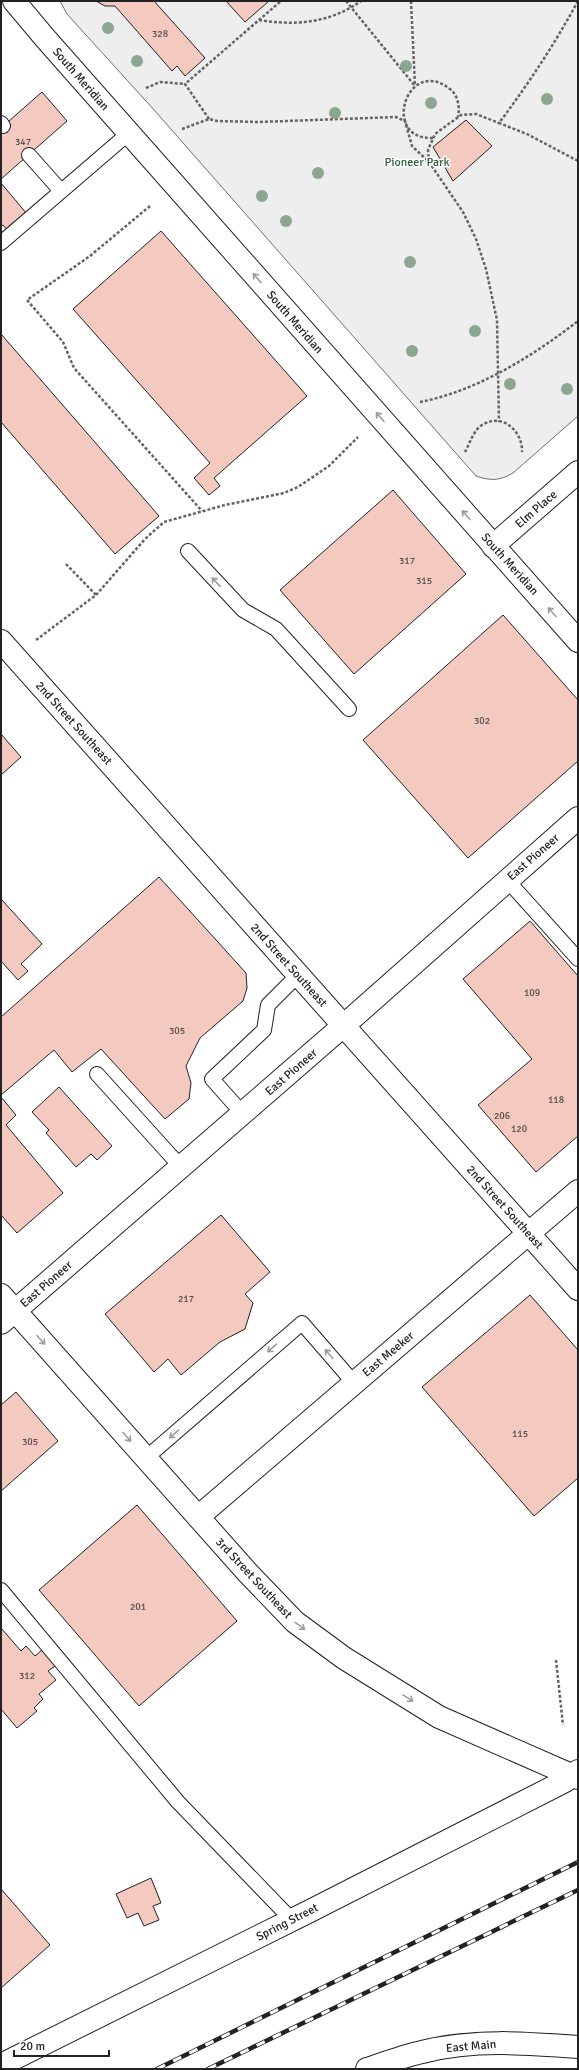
<svg xmlns="http://www.w3.org/2000/svg" width="579" height="2070" font-family="Signika,sans-serif">
<rect width="100%" height="100%" fill="#fff"/>
<path fill="#eee" stroke="#6f6f6f" d="M60,1H578V416L513,473C499,481 491,481 476,476L155,111L67,14Z"/>
<g fill="#f3c9c0" stroke="#222">
<path d="M96,1H154L205,58L185,76L177,66L172,71L115,6H105Z"/>
<path d="M226,1H269L245,22Z"/>
<path d="M42,92L67,121L1,179V128Z"/>
<path d="M466,120L492,146L453,181L433,147Z"/>
<path d="M1,183L27,214L8,231L3,225L1,226Z"/>
<path d="M161,231L307,396L214,478L220,486L209,495L194,478L210,463L73,309Z"/>
<path d="M1,334L159,516L115,554L1,422Z"/>
<path d="M393,490L466,574L354,674L280,590Z"/>
<path d="M503,615L578,700V761L468,858L363,740Z"/>
<path d="M1,734L21,757L1,775Z"/>
<path d="M159,877L246,973L247,988L243,1001L200,1038L186,1066L191,1083L189,1099L165,1119L101,1049L72,1072L54,1050L1,1095V1017Z"/>
<path d="M1,899L42,944L21,964L28,971L18,980L1,961Z"/>
<path d="M530,921L578,976V1136L536,1172L478,1105L532,1059L463,979Z"/>
<path d="M59,1087L112,1146L97,1160L91,1154L76,1167L46,1133L49,1130L32,1112Z"/>
<path d="M1,1097L16,1115L6,1125L63,1193L17,1233L1,1215Z"/>
<path d="M221,1215L270,1272L245,1294L253,1303L245,1329L220,1342L181,1375L168,1359L154,1372L105,1314Z"/>
<path d="M530,1295L578,1350V1478L534,1516L422,1387Z"/>
<path d="M16,1392L58,1441L1,1491V1405Z"/>
<path d="M137,1505L237,1621L139,1706L39,1590Z"/>
<path d="M1,1628L21,1651L26,1646L35,1656L42,1650L55,1666L48,1671L56,1680L39,1694L43,1699L34,1708L37,1711L17,1728L1,1709Z"/>
<path d="M151,1878L161,1903L153,1906L159,1920L144,1926L138,1913L127,1918L116,1894Z"/>
<path d="M1,1889L50,1945L1,1988Z"/>
</g>
<g fill="none" stroke-linecap="round" stroke-linejoin="round">
<defs>
<g id="service">
<path d="M1,123L3,126"/>
<path d="M29,155L61,191"/>
<path d="M1,243L129,133"/>
<path d="M188,551L243,610L276,629L349,709"/>
<path d="M507,880L578,959"/>
<path d="M97,1074L181,1167"/>
<path d="M243,1114L212,1079L264,1030L268,1005L298,975"/>
<path d="M146,1458L302,1323L354,1383"/>
<path d="M1,1590L178,1802L292,1920"/>
</g>
<g id="minor">
<path d="M493,546L578,472"/>
<path d="M1,641L578,1289"/>
<path d="M198,1517L578,1191"/>
<path d="M1,2065L310,1911L565,1781L578,1771"/>
</g>
<g id="secondary">
<path d="M1,1323L350,1020L578,818"/>
<path d="M367,2069C385,2063 404,2056 422,2052C473,2039 526,2043 578,2047"/>
</g>
<g id="primary">
<path d="M14,1L45,38L578,641"/>
<path d="M1,1295L247,1572L295,1622L344,1658L439,1717L578,1778"/>
</g>
</defs>
<use href="#service" stroke="#222" stroke-width="16"/>
<use href="#minor" stroke="#222" stroke-width="24"/>
<use href="#secondary" stroke="#222" stroke-width="24"/>
<use href="#primary" stroke="#222" stroke-width="24"/>
<g stroke="#646464" stroke-width="2.5" stroke-dasharray="3 2" stroke-linecap="butt">
<path d="M346,1L415,86"/>
<path d="M411,1L415,86"/>
<path d="M578,1C554,45 529,83 499,123L527,134L578,161"/>
<path d="M259,20C296,26 330,23 361,1"/>
<path d="M146,88L160,82L185,84"/>
<path d="M209,119L185,84L281,1"/>
<path d="M182,129L209,119L217,121L259,122L396,117L405,121L412,146L429,162L463,212L476,239L486,269L497,320L499,422"/>
<path d="M433,138C380,140 407,55 450,89C458,95 460,107 458,117"/>
<path d="M429,162L428,150L435,134L461,115L476,114L499,123"/>
<path d="M150,206L90,256L27,300L63,342L74,368L202,511"/>
<path d="M420,402C477,391 533,356 578,321"/>
<path d="M465,452C470,443 473,431 482,425C503,412 523,432 522,452"/>
<path d="M66,564L96,595"/>
<path d="M36,640L96,595L145,539L164,522L225,505L284,493L298,487L329,466L358,437"/>
<path d="M556,1660L563,1725"/>
</g>
<use href="#service" stroke="#fff" stroke-width="14"/>
<use href="#minor" stroke="#fff" stroke-width="22"/>
<use href="#secondary" stroke="#fff" stroke-width="22"/>
<use href="#primary" stroke="#fff" stroke-width="22"/>
<defs>
<g id="rail">
<path d="M157,2069L578,1862"/>
<path d="M208,2069L578,1890"/>
</g>
</defs>
<use href="#rail" stroke="#222" stroke-width="4.5"/>
<use href="#rail" stroke="#fff" stroke-width="3" stroke-dasharray="9" stroke-linecap="butt"/>
</g>
<g fill="#8da692">
<circle cx="108" cy="28" r="6"/>
<circle cx="137" cy="61" r="6"/>
<circle cx="406" cy="66" r="6"/>
<circle cx="547" cy="99" r="6"/>
<circle cx="431" cy="103" r="6"/>
<circle cx="335" cy="113" r="6"/>
<circle cx="318" cy="173" r="6"/>
<circle cx="262" cy="196" r="6"/>
<circle cx="286" cy="221" r="6"/>
<circle cx="410" cy="262" r="6"/>
<circle cx="475" cy="331" r="6"/>
<circle cx="412" cy="351" r="6"/>
<circle cx="510" cy="384" r="6"/>
<circle cx="567" cy="389" r="6"/>
</g>
<defs><path id="oneway-shaft" d="M-6 0H5M1.5-3L5.5 0L1.5 3" fill="none" stroke-width="1.6" stroke-linecap="round" stroke-linejoin="round"/></defs>
<g stroke="#9c9c9c">
<use href="#oneway-shaft" transform="translate(257 278) rotate(-131)"/>
<use href="#oneway-shaft" transform="translate(380 417) rotate(-131)"/>
<use href="#oneway-shaft" transform="translate(466 515) rotate(-131)"/>
<use href="#oneway-shaft" transform="translate(216 582) rotate(-133)"/>
<use href="#oneway-shaft" transform="translate(552 612) rotate(-132)"/>
<use href="#oneway-shaft" transform="translate(41 1340) rotate(48)"/>
<use href="#oneway-shaft" transform="translate(272 1348) rotate(139)"/>
<use href="#oneway-shaft" transform="translate(329 1354) rotate(-131)"/>
<use href="#oneway-shaft" transform="translate(174 1434) rotate(139)"/>
<use href="#oneway-shaft" transform="translate(127 1437) rotate(49)"/>
<use href="#oneway-shaft" transform="translate(300 1626) rotate(36)"/>
<use href="#oneway-shaft" transform="translate(408 1698) rotate(32)"/>
</g>
<g text-anchor="middle" stroke-width="3" stroke-linejoin="round" paint-order="stroke">
<g font-size="10" fill="#564c4a">
<text x="160" y="37">328</text>
<text x="23" y="145">347</text>
<text x="407" y="564">317</text>
<text x="424" y="584">315</text>
<text x="482" y="724">302</text>
<text x="532" y="996">109</text>
<text x="177" y="1034">305</text>
<text x="556" y="1103">118</text>
<text x="502" y="1119">206</text>
<text x="519" y="1132">120</text>
<text x="186" y="1302">217</text>
<text x="520" y="1437">115</text>
<text x="30" y="1445">305</text>
<text x="138" y="1610">201</text>
<text x="27" y="1679">312</text>
</g>
<g font-size="12" fill="#222" stroke="#fff">
<text transform="translate(81 79) rotate(49)" y="4">South Meridian</text>
<text transform="translate(295 322) rotate(49)" y="4">South Meridian</text>
<text transform="translate(536 509) rotate(-41)" y="4">Elm Place</text>
<text transform="translate(510 564) rotate(48)" y="4">South Meridian</text>
<text transform="translate(74 723) rotate(48)" y="4">2nd Street Southeast</text>
<text transform="translate(533 857) rotate(-41)" y="4">East Pioneer</text>
<text transform="translate(289 965) rotate(48)" y="4">2nd Street Southeast</text>
<text transform="translate(291 1072) rotate(-41)" y="4">East Pioneer</text>
<text transform="translate(505 1207) rotate(48)" y="4">2nd Street Southeast</text>
<text transform="translate(46 1284) rotate(-41)" y="4">East Pioneer</text>
<text transform="translate(388 1354) rotate(-40)" y="4">East Meeker</text>
<text transform="translate(254 1578) rotate(47)" y="4">3rd Street Southeast</text>
<text transform="translate(287 1922) rotate(-27)" y="4">Spring Street</text>
<text transform="translate(471 2046) rotate(-5)" y="4">East Main</text>
</g>
<g font-size="12" fill="#2f5e38" stroke="#fff">
<text x="417" y="166">Pioneer Park</text>
</g>
</g>
<rect width="579" height="2070" fill="none" stroke="#222222" stroke-width="4"/>
<path d="M14 2050v6h95v-6" fill="none" stroke="#222222" stroke-width="2"/>
<text x="20" y="2050" font-size="12" fill="#222222" stroke="#ffffff" stroke-width="3" paint-order="stroke">20 m</text>
</svg>
